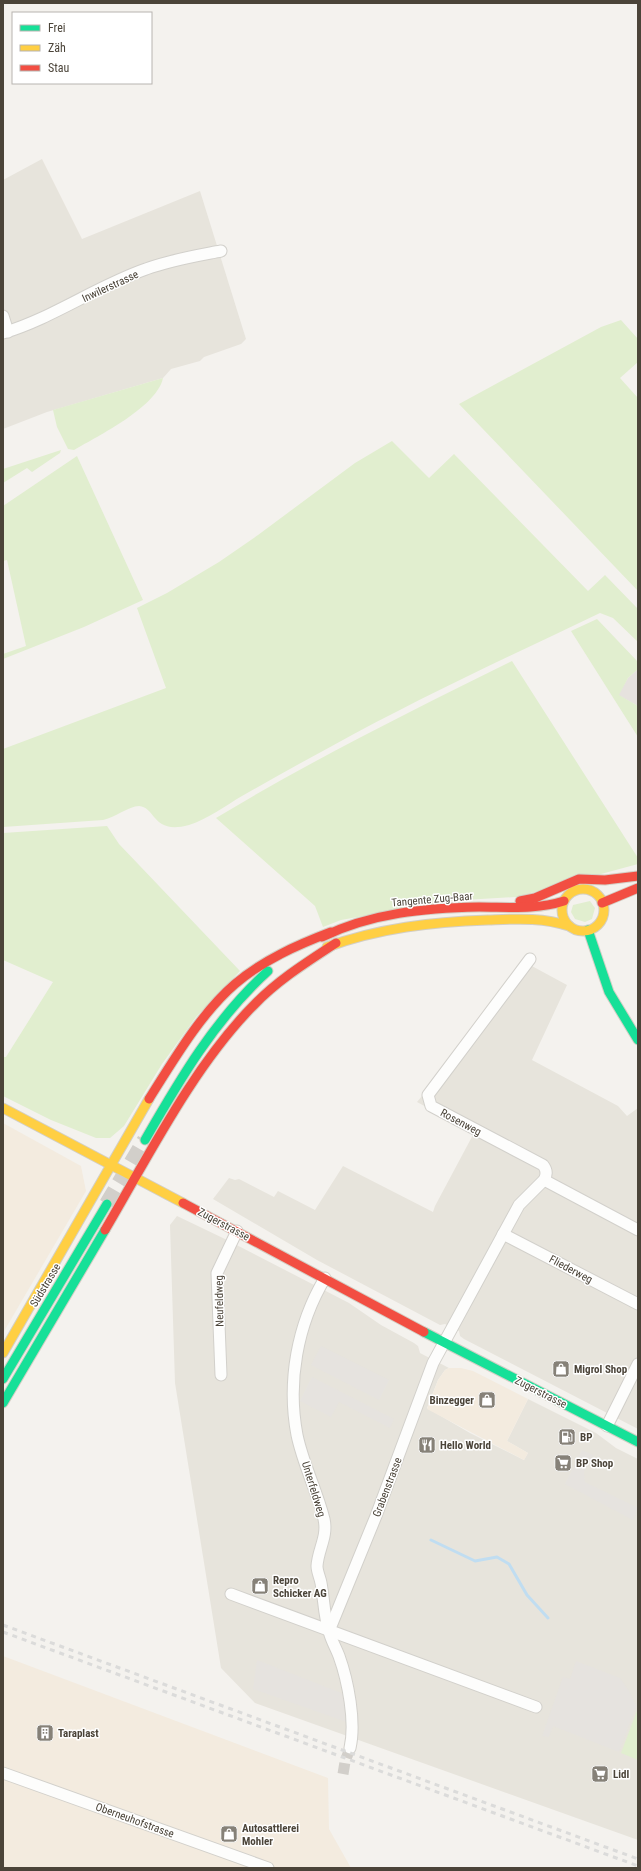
<svg xmlns="http://www.w3.org/2000/svg" width="641" height="1871" font-family="'Roboto Condensed',sans-serif">
<rect width="100%" height="100%" fill="#f4f2ee"/>
<g fill="#e7e4dc">
<path d="M42,159L82,239L200,191L246,339L241,344L204,357L200,361L171,369L163,378L47,412L3,429V180Z"/>
<path d="M530,965L567,985L532,1060L618,1106L627,1116L638,1108V1429L464,1339L460,1336L459,1331L445,1324L440,1325L317,1260L213,1199L229,1178L235,1180L239,1179L274,1197L278,1191L315,1210L343,1166L433,1212L435,1206L474,1133L417,1102Z"/>
<path d="M177,1216L225,1239L349,1303L381,1325L414,1343L418,1346L420,1353L449,1368L445,1370L438,1380L427,1408L470,1433L524,1460L528,1453L507,1441L528,1399L596,1433L616,1448L638,1459V1840L255,1703L221,1668L175,1383L170,1225Z"/>
</g>
<g fill="#f3ebdf">
<path d="M3,1123L81,1166L86,1191L3,1333Z"/>
<path d="M449,1368H461L473,1371L528,1399L507,1441L528,1453L524,1460L427,1409L438,1380L445,1370Z"/>
<path d="M3,1656L328,1778L329,1829L351,1868H3Z"/>
</g>
<path fill="#e6e2de" d="M638,669V706L618,695L628,678Z"/>
<g fill="#e1eecf">
<path d="M621,320L638,339V362L620,378L638,398V591L459,404L601,327Z"/>
<path d="M163,378C157,407 98,436 74,450L68,449L57,427L53,410Z"/>
<path d="M392,441L429,478L454,454L588,591L605,575L638,609V642L613,618L600,613C510,656 419,698 332,746C302,762 272,779 242,796C225,806 208,819 189,825C152,835 156,807 139,806C129,806 114,818 103,820L3,827V749L166,688L137,608L167,593L219,562L258,535L355,463Z"/>
<path d="M61,450L60,453L32,472L27,468L3,483V469Z"/>
<path d="M77,456L143,600L84,627L3,659V654L26,646L7,560L3,561V506Z"/>
<path d="M597,619L638,662V669L628,678L619,695L638,706V737L571,631Z"/>
<path d="M512,661L638,858V864L516,897L447,901L341,920L323,927L315,906L216,818C312,760 411,711 512,661Z"/>
<path d="M107,826L119,844L240,971L196,1017L162,1064L124,1126L110,1138H96L51,1120L3,1096V1057H6L53,982L3,960V833Z"/>
<path d="M590,901L595,908L592,919L585,922L575,919L571,912L573,905Z"/>
<path d="M638,1708V1760L621,1753Z"/>
</g>
<g fill="#e6e3df">
<path d="M321,1346L389,1380L379,1400L311,1365Z"/>
<path d="M312,1377L394,1419L390,1428L339,1402L331,1417L300,1401Z"/>
<path d="M582,1450L593,1455L584,1472L585,1482L638,1508L633,1520L565,1484Z"/>
<path d="M257,1660L349,1696L352,1724L253,1689Z"/>
<path d="M576,1661L620,1678L629,1691L636,1706L619,1752L553,1726L549,1737L542,1736L563,1677L570,1679Z"/>
</g>
<g fill="none" stroke-linecap="round" stroke-linejoin="round">
<path stroke="#c0ddf1" stroke-width="3" d="M431,1540L475,1561L497,1557L509,1564L527,1595L548,1618"/>
<path stroke="#d2cfca" stroke-width="11" stroke-dasharray="11 5.5" stroke-linecap="butt" d="M343,1774L345,1762L350,1748"/>
<path stroke="#d2cfca" stroke-width="16" stroke-dasharray="16 8" stroke-linecap="butt" d="M107,1204L145,1140"/>
<defs>
<g id="street">
<path d="M3,316L8,332"/>
<path d="M3,333C53,318 97,286 146,269C170,260 195,256 221,251"/>
<path d="M544,1180L638,1230"/>
<path d="M503,1234L638,1304"/>
<path d="M325,1278C297,1325 287,1382 297,1435C303,1464 317,1491 324,1519C328,1537 318,1549 317,1566C317,1572 320,1577 321,1583C324,1599 324,1616 329,1631C331,1640 336,1648 339,1656C348,1681 356,1722 350,1748"/>
<path d="M221,1375L217,1273L237,1231"/>
<path d="M607,1426L638,1364"/>
<path d="M231,1594L536,1707"/>
<path d="M329,1631L376,1516L433,1363L519,1205L544,1180C547,1175 547,1170 543,1165L431,1106L428,1095L530,959"/>
<path d="M3,1773L268,1868"/>
</g>
<g id="fast">
<path d="M588,930L609,992L638,1040"/>
<path d="M145,1140C180,1079 215,1019 268,971"/>
<path d="M424,1332L638,1442"/>
<path d="M3,1379L107,1204"/>
<path d="M3,1403L105,1230"/>
</g>
<g id="slow">
<circle cx="583" cy="910" r="21"/>
<path d="M327,947C379,928 432,922 488,920C516,919 542,917 569,926"/>
<path d="M3,1108L183,1203"/>
<path d="M3,1353L149,1099"/>
</g>
<g id="jam">
<path d="M520,901L535,898L579,879L605,880L638,876"/>
<path d="M602,903L638,888"/>
<path d="M322,937C371,913 425,908 479,907C508,907 536,910 564,901"/>
<path d="M149,1099C173,1061 201,1013 235,984C263,960 297,945 331,932"/>
<path d="M183,1203L424,1332"/>
<path d="M105,1230C148,1157 194,1065 254,1005C278,980 307,962 336,943"/>
</g>
</defs>
<use href="#street" stroke="#d2d0cb" stroke-width="13"/>
<use href="#fast" stroke="#d3cfc5" stroke-width="11"/>
<use href="#slow" stroke="#d3cfc5" stroke-width="11"/>
<use href="#jam" stroke="#d3cfc5" stroke-width="11"/>
<use href="#street" stroke="#fdfdfc" stroke-width="11"/>
<use href="#fast" stroke="#16e098" stroke-width="9"/>
<use href="#slow" stroke="#ffcf43" stroke-width="9"/>
<use href="#jam" stroke="#f24e42" stroke-width="9"/>
<g stroke="#dbdbda" stroke-width="3" stroke-dasharray="5 5" stroke-linecap="butt">
<path d="M3,1625L638,1859"/>
<path d="M3,1632L638,1866"/>
</g>
</g>
<defs>
<symbol id="shop-square" viewBox="-11 -11 22 22"><rect x="-9" y="-9" width="18" height="18" rx="4" fill="#868178" stroke="#fff"/><path d="M-5-2.5h2.3a2.7 3.5 0 0 1 5.4 0H5L5.5 6h-11ZM-1.5-2.5h3a1.5 2.3 0 0 0-3 0Z" fill="#fff"/></symbol>
<symbol id="fuel-square" viewBox="-11 -11 22 22"><rect x="-9" y="-9" width="18" height="18" rx="4" fill="#868178" stroke="#fff"/><path d="M-5.5-6h7V0h2V4h1.3V-2.5L3-4.5l.8-.8L6-3V5H2.5V1h-1V6h-7ZM-4.2-4.7v3.2H.2V-4.7Z" fill="#fff"/></symbol>
<symbol id="restaurant-square" viewBox="-11 -11 22 22"><rect x="-9" y="-9" width="18" height="18" rx="4" fill="#868178" stroke="#fff"/><path d="M-5-6h1v4h1v-4h1v4h1v-4h1v5L-1.5 .5V6h-2V.5L-5-1ZM5-6V6H3V1.5H1.5Q1.5-4 5-6Z" fill="#fff"/></symbol>
<symbol id="supermarket-square" viewBox="-11 -11 22 22"><rect x="-9" y="-9" width="18" height="18" rx="4" fill="#868178" stroke="#fff"/><path d="M-6-5.5h2.5l.6 2H6L4.5 2H-2.5L-4.4-4H-6ZM-1.5 3.2a1.3 1.3 0 1 0 .1 0ZM3 3.2a1.3 1.3 0 1 0 .1 0Z" fill="#fff"/></symbol>
<symbol id="building-square" viewBox="-11 -11 22 22"><rect x="-9" y="-9" width="18" height="18" rx="4" fill="#868178" stroke="#fff"/><path d="M-4-6H4V6H1V3H-1V6H-4ZM-2.5-4.3h1.7v1.8h-1.7ZM.8-4.3h1.7v1.8H.8ZM-2.5-1h1.7V.8h-1.7ZM.8-1h1.7V.8H.8Z" fill="#fff"/></symbol>
</defs>
<g fill-rule="evenodd">
<use href="#shop-square" x="551" y="1359" width="20" height="20"/>
<use href="#shop-square" x="477" y="1390" width="20" height="20"/>
<use href="#fuel-square" x="557" y="1427" width="20" height="20"/>
<use href="#restaurant-square" x="417" y="1435" width="20" height="20"/>
<use href="#supermarket-square" x="553" y="1453" width="20" height="20"/>
<use href="#shop-square" x="250" y="1576" width="20" height="20"/>
<use href="#building-square" x="35" y="1723" width="20" height="20"/>
<use href="#supermarket-square" x="590" y="1764" width="20" height="20"/>
<use href="#shop-square" x="219" y="1824" width="20" height="20"/>
</g>
<g text-anchor="middle" stroke-width="3" stroke-linejoin="round" paint-order="stroke">
<g font-size="11" fill="#4b4439" stroke="#fff">
<text transform="translate(110 286) rotate(-25)" y="4">Inwilerstrasse</text>
<text transform="translate(432 899) rotate(-5)" y="4">Tangente Zug-Baar</text>
<text transform="translate(461 1122) rotate(28)" y="4">Rosenweg</text>
<text transform="translate(224 1224) rotate(28)" y="4">Zugerstrasse</text>
<text transform="translate(571 1269) rotate(28)" y="4">Fliederweg</text>
<text transform="translate(45 1285) rotate(-59)" y="4">Südstrasse</text>
<text transform="translate(219 1301) rotate(-91)" y="4">Neufeldweg</text>
<text transform="translate(541 1392) rotate(27)" y="4">Zugerstrasse</text>
<text transform="translate(387 1487) rotate(-69)" y="4">Grabenstrasse</text>
<text transform="translate(314 1489) rotate(73)" y="4">Unterfeldweg</text>
<text transform="translate(135 1820) rotate(20)" y="4">Oberneuhofstrasse</text>
</g>
<g font-size="11" font-weight="bold" fill="#4b4439" stroke="#fff" text-anchor="start">
<text x="574" y="1373">Migrol Shop</text>
<text x="474" y="1404" text-anchor="end">Binzegger</text>
<text x="580" y="1441">BP</text>
<text x="440" y="1449">Hello World</text>
<text x="576" y="1467">BP Shop</text>
<text x="273" y="1584">Repro<tspan x="273" dy="13">Schicker AG</tspan></text>
<text x="58" y="1737">Taraplast</text>
<text x="613" y="1778">Lidl</text>
<text x="242" y="1832">Autosattlerei<tspan x="242" dy="13">Mohler</tspan></text>
</g>
</g>
<rect width="641" height="1871" fill="none" stroke="#4b4439" stroke-width="8"/>
<rect x="12" y="12" width="140" height="72" fill="#ffffff" stroke="#b7b4b0"/>
<rect x="20" y="25" width="20" height="6" fill="#16e098" stroke="#b7b4b0"/>
<text x="48" y="32" font-size="12" fill="#4b4439">Frei</text>
<rect x="20" y="45" width="20" height="6" fill="#ffcf43" stroke="#b7b4b0"/>
<text x="48" y="52" font-size="12" fill="#4b4439">Zäh</text>
<rect x="20" y="65" width="20" height="6" fill="#f24e42" stroke="#b7b4b0"/>
<text x="48" y="72" font-size="12" fill="#4b4439">Stau</text>
</svg>
